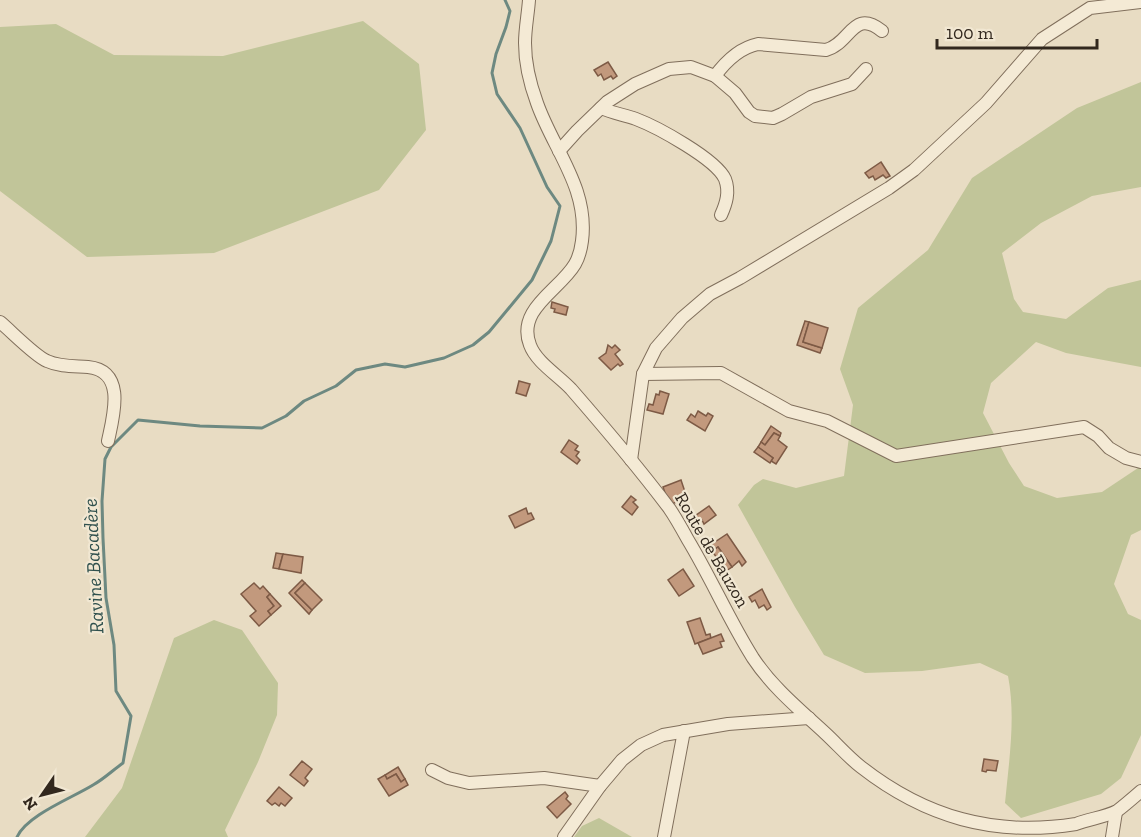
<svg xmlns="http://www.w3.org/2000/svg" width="1141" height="837" font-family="'Zilla Slab',serif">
<rect width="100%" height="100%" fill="#e8dcc3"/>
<g fill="#c1c599">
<path d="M363,21L419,64L426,130L379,190L214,253L87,257L0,191V27L56,24L114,55L223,56Z"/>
<path d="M1141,82V187L1092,196L1041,223L1002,253L1014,299L1023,312L1066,319L1108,288L1141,280V367L1066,353L1036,342L991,383L983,413L1009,463L1024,486L1057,498L1102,492L1141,466V530L1131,535L1114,584L1128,614L1141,620V735L1121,778L1101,794L1021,818L1005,803C1009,761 1016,717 1008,676L980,663L922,671L865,673L824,655L795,607L738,505L754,485L763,479L796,488L844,476L853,405L840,369L858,308L928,250L972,178L1077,108Z"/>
<path d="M214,620L242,630L278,683L277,715L258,762L225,830L228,837H85L122,788L174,638Z"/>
<path d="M599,818L632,837H574L582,826Z"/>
</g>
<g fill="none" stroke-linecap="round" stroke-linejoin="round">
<path stroke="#6d8981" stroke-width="3" d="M17,837C27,815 72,798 93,785C104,779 113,770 123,763L131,716L116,691L114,645L106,598L103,538L102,501L105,459L111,447L138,420L200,426L262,428L286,416L304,401L336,386L356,370L385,364L405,367L444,358L473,345L489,332L532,280L551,241L560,206L547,187L520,128L497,94L492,73L496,54L506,27L510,11L505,0"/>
</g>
<g fill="#c2997d" stroke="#7d5a45" stroke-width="1.5">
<path d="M608,62L617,76L613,79L611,76L604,80L601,74L598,76L594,70Z"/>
<path d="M881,162L890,176L886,178L883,175L875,180L873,176L869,178L865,173Z"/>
<path d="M552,302L568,307L566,315L554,312L555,309L551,308Z"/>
<path d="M805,321L809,322L803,342L822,348L820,353L797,345Z"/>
<path d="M809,322L828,328L822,348L803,342Z"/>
<path d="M608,345L612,348L615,345L620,350L615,354L623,364L620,366L618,364L611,370L599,358L606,353Z"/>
<path d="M519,381L530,384L526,396L516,393Z"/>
<path d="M660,391L669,394L663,414L647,410L649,404L653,405L656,394L659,395Z"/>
<path d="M698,411L706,416L708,413L713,416L705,431L687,420L691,414L695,417Z"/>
<path d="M771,426L781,433L780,436L774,433L765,445L761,442Z"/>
<path d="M774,433L780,436L778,440L787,447L776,464L771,461L773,458L758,447L761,442L765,445Z"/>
<path d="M569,440L578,446L575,450L579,452L576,456L580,460L577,464L561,452Z"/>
<path d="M758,447L773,458L770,463L754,452Z"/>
<path d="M681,480L687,498L669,505L663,487Z"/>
<path d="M631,496L636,500L633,502L638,507L632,515L622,507Z"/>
<path d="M709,506L716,515L704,524L702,520L696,524L692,518Z"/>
<path d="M526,508L528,514L531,513L534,519L515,528L509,516Z"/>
<path d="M727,534L746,562L742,566L739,561L732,567L718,547L712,551L709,546Z"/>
<path d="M718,547L732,567L726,571L712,551Z"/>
<path d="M276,553L283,554L279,569L273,568Z"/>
<path d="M283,554L303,557L301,573L279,569Z"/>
<path d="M683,569L694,586L679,596L668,580Z"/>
<path d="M302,580L305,583L295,593L312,610L309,614L289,593Z"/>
<path d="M254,583L260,589L263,586L270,594L267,597L274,606L268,611L271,615L259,626L250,616L256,611L241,594Z"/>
<path d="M305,583L322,600L312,610L295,593Z"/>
<path d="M762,589L771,607L767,610L764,605L759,608L755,600L752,602L749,597Z"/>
<path d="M270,594L281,606L271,615L268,611L274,606L267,597Z"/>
<path d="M700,618L706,635L710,634L711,638L695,644L687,622Z"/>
<path d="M721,634L724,641L720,642L722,647L703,654L698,643Z"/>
<path d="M984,759L998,761L996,771L987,770L986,772L982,771Z"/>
<path d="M302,761L312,769L305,778L308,781L304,786L290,775Z"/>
<path d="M398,767L405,779L401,782L396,774L387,779L385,775Z"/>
<path d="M396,774L401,782L405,779L408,785L389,796L378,779L385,775L387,779Z"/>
<path d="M279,787L292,798L285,806L281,803L279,806L275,803L272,805L267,801Z"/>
<path d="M565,792L568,796L566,799L571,804L557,818L547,807Z"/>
</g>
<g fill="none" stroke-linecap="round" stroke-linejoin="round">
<defs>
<g id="minor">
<path d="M529,0C528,14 525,29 525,43C525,63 530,84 537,103C553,149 589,188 582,241C581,249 579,257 575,264C560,290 516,309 530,345C536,362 559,376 571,389C605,428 638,467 669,508C676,518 682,529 688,540C711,578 729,620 753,658C773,688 799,709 825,733C837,744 848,757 861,767C925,817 994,837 1076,824C1089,819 1105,817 1117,811C1125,805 1133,798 1141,791"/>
<path d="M715,76C726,61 739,48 758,44L826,50C851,43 853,8 882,31"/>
<path d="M601,108C612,113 625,115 636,119C657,127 716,159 725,179C730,192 726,204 721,215"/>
<path d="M559,151L577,131L607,102L635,84L669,69L691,67L715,76L735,93L749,112L755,116L773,118L782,114L811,97L852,84L866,69"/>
<path d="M0,322C11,331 35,356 47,361C60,367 74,366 88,367C127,371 113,417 108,441"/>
<path d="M643,374L721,373L789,411L827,421L896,456L1084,427L1098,436L1109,448L1126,458L1141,462"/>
<path d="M631,460L643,374L656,348L682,318L710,294L740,278L889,188L914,170L986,103L1042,39L1090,8L1141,2"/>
<path d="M432,770L448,778L469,783L544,778L600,786"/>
<path d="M564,837L600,786L622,760L641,745L663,735L728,724L809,718"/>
<path d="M664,837L684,731"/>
<path d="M1112,837L1116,812"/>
</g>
</defs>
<use href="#minor" stroke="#806f5c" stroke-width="14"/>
<use href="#minor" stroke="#f4ead5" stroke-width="12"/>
</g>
<g text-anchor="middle" stroke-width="4.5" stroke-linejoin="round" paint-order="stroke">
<g font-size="18" fill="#32281e" stroke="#f1e7d2">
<text transform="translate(712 550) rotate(60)" y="6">Route de Bauzon</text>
</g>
<g font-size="20" font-style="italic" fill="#2f504d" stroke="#f1e7d2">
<text transform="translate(93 566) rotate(-93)" y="7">Ravine Bacadère</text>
</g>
</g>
<g transform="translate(42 795) rotate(235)" stroke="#f1e7d2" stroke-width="4.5" paint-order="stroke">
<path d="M0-4.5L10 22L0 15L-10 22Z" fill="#32281e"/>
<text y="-9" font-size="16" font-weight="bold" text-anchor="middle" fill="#32281e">N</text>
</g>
<path d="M937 39v9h160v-9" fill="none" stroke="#32281e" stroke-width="3"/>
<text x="946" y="39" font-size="18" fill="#32281e" stroke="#f1e7d2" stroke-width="4.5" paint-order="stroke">100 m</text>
</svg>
